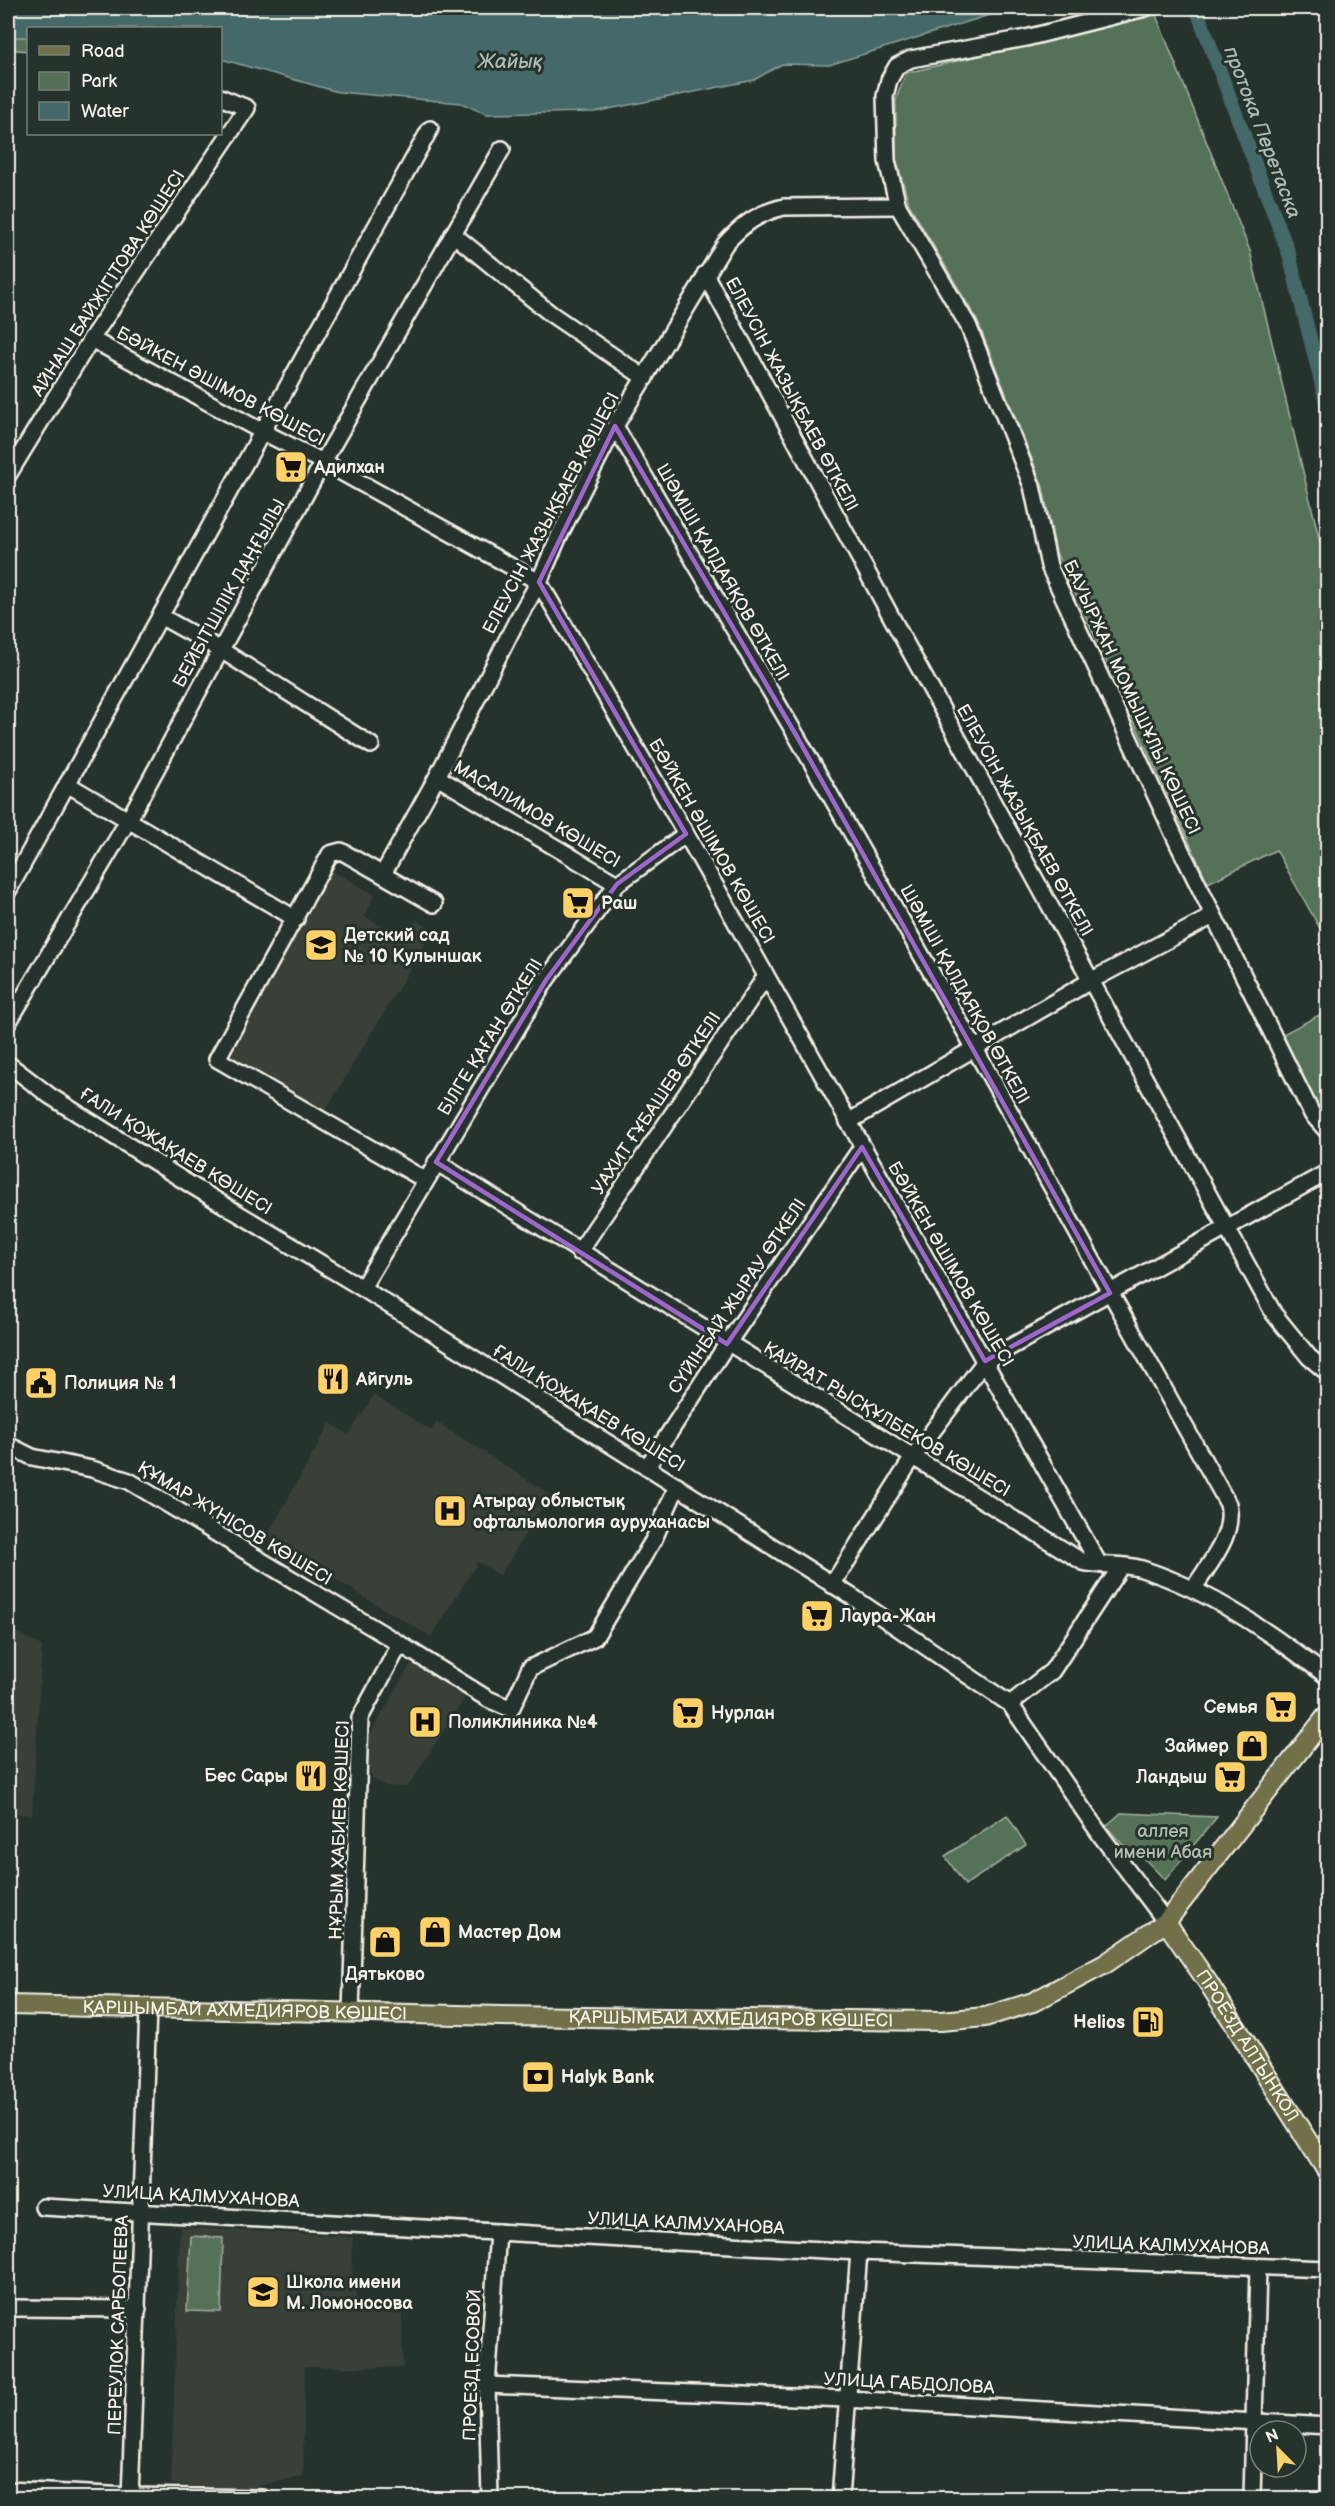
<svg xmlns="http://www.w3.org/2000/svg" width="1335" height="2506" font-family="'Balsamiq Sans',sans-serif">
<rect width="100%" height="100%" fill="#26332d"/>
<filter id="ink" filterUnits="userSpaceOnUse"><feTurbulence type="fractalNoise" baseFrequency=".0167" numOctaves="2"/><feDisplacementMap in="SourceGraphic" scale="12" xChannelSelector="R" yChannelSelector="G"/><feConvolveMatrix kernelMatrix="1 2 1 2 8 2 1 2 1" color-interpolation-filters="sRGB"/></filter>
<g filter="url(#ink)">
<g fill="#393f38">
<path d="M329,869L375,895L364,916L404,939L416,920L433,930L324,1113L228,1062Z"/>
<path d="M374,1395L432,1431L437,1422L550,1494L500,1575L478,1562L431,1637L266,1538L330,1423L349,1435Z"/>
<path d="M8,1628L42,1646L32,1815L8,1813Z"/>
<path d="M412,1662L467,1694L408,1787L385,1786L372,1778L364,1745Z"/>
<path d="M180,2227L353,2237L351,2260L358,2312L402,2314L403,2367H305L303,2476L249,2488H216L171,2484Z"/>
</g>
<g fill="#547158" stroke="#a4b1a0" stroke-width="1.5">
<path d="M1156,15L1250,251L1327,571V941L1276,850L1208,883L1056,552L1043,487L977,320L909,204L896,158V99L906,73Z"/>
<path d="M8,36L28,37V51L8,49Z"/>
<path d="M1327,1011V1120L1321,1115L1283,1034Z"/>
<path d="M1121,1813L1217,1817L1165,1880L1134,1848L1129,1852L1106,1826Z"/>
<path d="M1007,1815L1026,1845L965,1885L945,1856Z"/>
<path d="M191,2236L223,2238L221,2312L187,2311Z"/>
</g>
<path fill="#446968" stroke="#8a9f9b" stroke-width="1.5" d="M8,8H1012L829,65L782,64L754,80L594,112L486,114L461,103L338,92L221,59L220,28H28V37H8Z"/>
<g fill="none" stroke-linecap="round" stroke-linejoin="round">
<path stroke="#446968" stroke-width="14" d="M1196,8L1289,254L1328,410"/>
<path stroke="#aebbb5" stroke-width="1.5" stroke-dasharray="8 6" stroke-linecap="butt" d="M578,8L631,11L645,8"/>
<defs>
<g id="minor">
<path d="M1145,8L1026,38L911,59L897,66L889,80L885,96L887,161L898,206L968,325L1032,486L1049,566L1180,848L1312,1114L1328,1132"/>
<path d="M453,234L551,314L645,378"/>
<path d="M705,274L899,631L1274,1314L1309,1357L1328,1373"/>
<path d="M91,339L263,432L323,462L539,582L686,834L1099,1564"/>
<path d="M615,426L796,735L975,1049L1228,1504C1235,1535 1210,1562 1194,1588"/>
<path d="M8,475L91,339L247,108L220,97"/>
<path d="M160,616L221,650L371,745"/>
<path d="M437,777L617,884"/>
<path d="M67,784L296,919"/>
<path d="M383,874L437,777L516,622L539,582L559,536L615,426L725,244C743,224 758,213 784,207L898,206"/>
<path d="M8,891L430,129"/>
<path d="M8,1023L129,819L323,462L502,149"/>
<path d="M8,1064L50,1096L191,1185L362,1288L854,1598L1010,1704L1102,1837L1166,1922"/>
<path d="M848,1122L1092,980L1213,916"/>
<path d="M436,1162L1083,1562C1102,1567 1123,1563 1142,1569C1211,1591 1271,1633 1328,1677"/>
<path d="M425,1180L217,1059L330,854L341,851L434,904"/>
<path d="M579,1252L766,976"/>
<path d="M362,1288L546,980L617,884L686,834"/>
<path d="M8,1445L32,1457L92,1469L129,1481L400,1644"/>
<path d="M647,1467L727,1344L862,1147"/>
<path d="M832,1585L913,1457L985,1361L1328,1172"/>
<path d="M1010,1704L1052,1671L1121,1566"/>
<path d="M351,2013L360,1718L400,1644L488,1699L511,1709L530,1668L595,1637L654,1539L677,1486"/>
<path d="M43,2207L859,2252L1328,2269"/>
<path d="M8,2308L138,2309"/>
<path d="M487,2385L846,2399L1328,2426"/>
<path d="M8,2490L130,2496L263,2498"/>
<path d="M130,2498L148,2009"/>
<path d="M490,2498L487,2385L498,2232"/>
<path d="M840,2498L859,2252"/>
<path d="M1252,2498L1258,2268"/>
</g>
<g id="major">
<path id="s1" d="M1166,1922L1209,1984L1328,2173"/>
<path id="s2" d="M8,2005L501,2016L845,2020L941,2021L985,2017L1033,2002L1105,1964L1166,1922L1328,1714"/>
</g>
</defs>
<use href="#minor" stroke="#f4f1e8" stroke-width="20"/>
<use href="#major" stroke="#f4f1e8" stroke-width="22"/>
<use href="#minor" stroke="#26332d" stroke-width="15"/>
<use href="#major" stroke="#71704a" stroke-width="18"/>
</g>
</g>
<path fill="none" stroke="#9f67cb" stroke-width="4.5" stroke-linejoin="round" d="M615,426L796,735L1110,1293L985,1361L862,1147L727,1344L436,1162L546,980L617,884L686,834L539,582Z"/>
<defs>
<symbol id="supermarket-square" viewBox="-11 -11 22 22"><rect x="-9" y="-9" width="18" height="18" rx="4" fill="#ffd166" stroke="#26332d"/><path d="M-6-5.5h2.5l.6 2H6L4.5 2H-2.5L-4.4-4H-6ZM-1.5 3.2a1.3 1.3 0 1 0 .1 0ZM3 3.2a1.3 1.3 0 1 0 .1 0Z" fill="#111"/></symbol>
<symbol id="school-square" viewBox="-11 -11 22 22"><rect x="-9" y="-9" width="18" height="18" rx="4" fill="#ffd166" stroke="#26332d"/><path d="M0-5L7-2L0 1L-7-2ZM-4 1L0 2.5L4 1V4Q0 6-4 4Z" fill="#111"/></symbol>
<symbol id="restaurant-square" viewBox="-11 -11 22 22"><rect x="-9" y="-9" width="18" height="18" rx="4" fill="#ffd166" stroke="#26332d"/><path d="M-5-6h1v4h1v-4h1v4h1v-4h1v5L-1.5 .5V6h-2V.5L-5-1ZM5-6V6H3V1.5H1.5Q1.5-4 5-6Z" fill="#111"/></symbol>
<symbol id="civic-square" viewBox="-11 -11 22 22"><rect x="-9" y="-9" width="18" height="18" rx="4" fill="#ffd166" stroke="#26332d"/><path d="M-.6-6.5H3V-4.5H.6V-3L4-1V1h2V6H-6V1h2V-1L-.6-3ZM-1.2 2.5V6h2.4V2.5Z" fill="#111"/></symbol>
<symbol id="hospital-square" viewBox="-11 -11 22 22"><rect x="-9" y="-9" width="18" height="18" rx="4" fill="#ffd166" stroke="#26332d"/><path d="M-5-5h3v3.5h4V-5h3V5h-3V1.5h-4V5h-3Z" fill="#111"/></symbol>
<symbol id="shop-square" viewBox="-11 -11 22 22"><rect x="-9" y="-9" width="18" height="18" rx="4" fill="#ffd166" stroke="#26332d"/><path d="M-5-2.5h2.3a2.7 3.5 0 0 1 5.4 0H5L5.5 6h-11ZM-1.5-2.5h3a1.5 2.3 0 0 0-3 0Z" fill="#111"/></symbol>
<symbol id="fuel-square" viewBox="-11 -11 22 22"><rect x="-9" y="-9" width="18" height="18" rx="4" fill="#ffd166" stroke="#26332d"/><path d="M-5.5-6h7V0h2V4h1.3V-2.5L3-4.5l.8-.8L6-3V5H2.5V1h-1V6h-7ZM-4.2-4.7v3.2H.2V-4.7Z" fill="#111"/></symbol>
<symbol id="bank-square" viewBox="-11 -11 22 22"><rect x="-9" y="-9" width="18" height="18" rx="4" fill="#ffd166" stroke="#26332d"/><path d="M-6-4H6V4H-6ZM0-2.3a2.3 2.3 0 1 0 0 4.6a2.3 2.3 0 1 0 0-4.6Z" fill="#111"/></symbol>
</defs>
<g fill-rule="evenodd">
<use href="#supermarket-square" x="272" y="448" width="38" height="38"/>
<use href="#supermarket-square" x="559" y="884" width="38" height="38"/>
<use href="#school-square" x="302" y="926" width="38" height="38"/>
<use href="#restaurant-square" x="314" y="1360" width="38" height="38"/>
<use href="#civic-square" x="22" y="1364" width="38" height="38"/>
<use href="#hospital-square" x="431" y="1492" width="38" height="38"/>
<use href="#supermarket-square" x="798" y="1597" width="38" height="38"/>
<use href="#supermarket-square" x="1262" y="1688" width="38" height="38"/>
<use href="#supermarket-square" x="669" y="1694" width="38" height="38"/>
<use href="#hospital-square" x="406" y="1703" width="38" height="38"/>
<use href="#shop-square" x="1233" y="1727" width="38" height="38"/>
<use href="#restaurant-square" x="292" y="1757" width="38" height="38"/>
<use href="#supermarket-square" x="1211" y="1758" width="38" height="38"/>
<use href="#shop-square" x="416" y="1913" width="38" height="38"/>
<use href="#shop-square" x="366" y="1923" width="38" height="38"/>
<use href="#fuel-square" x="1129" y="2003" width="38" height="38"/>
<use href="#bank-square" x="519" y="2058" width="38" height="38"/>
<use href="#school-square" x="244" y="2273" width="38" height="38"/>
</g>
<g text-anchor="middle" stroke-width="6" stroke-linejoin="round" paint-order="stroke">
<g font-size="18" fill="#f4f1e8" stroke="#26332d">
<text transform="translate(108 283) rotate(-57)" y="6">АЙНАШ БАЙЖІГІТОВА КӨШЕСІ</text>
<text transform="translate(221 386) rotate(28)" y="6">БӘЙКЕН ӘШІМОВ КӨШЕСІ</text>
<text transform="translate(792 394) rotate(62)" y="6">ЕЛЕУСІН ЖАЗЫҚБАЕВ ӨТКЕЛІ</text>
<text transform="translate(551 513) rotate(-62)" y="6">ЕЛЕУСІН ЖАЗЫҚБАЕВ КӨШЕСІ</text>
<text transform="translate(723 572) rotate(60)" y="6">ШӘМШІ ҚАЛДАЯҚОВ ӨТКЕЛІ</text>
<text transform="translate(229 593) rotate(-61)" y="6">БЕЙБІТШІЛІК ДАҢҒЫЛЫ</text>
<text transform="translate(1132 697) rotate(65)" y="6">БАУЫРЖАН МОМЫШҰЛЫ КӨШЕСІ</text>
<text transform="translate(537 814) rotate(31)" y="6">МАСАЛИМОВ КӨШЕСІ</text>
<text transform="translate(1025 820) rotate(61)" y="6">ЕЛЕУСІН ЖАЗЫҚБАЕВ ӨТКЕЛІ</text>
<text transform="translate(712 841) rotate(60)" y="6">БӘЙКЕН ӘШІМОВ КӨШЕСІ</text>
<text transform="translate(965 994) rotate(61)" y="6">ШӘМШІ ҚАЛДАЯҚОВ ӨТКЕЛІ</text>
<text transform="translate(490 1037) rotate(-58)" y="6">БІЛГЕ ҚАҒАН ӨТКЕЛІ</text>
<text transform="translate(656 1103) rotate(-56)" y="6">УАХИТ ҒҰБАШЕВ ӨТКЕЛІ</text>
<text transform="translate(176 1151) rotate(32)" y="6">ҒАЛИ ҚОЖАҚАЕВ КӨШЕСІ</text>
<text transform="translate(951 1264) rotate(60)" y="6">БӘЙКЕН ӘШІМОВ КӨШЕСІ</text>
<text transform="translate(737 1296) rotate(-56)" y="6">СҮЙІНБАЙ ЖЫРАУ ӨТКЕЛІ</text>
<text transform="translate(589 1408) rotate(32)" y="6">ҒАЛИ ҚОЖАҚАЕВ КӨШЕСІ</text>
<text transform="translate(887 1419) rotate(31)" y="6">ҚАЙРАТ РЫСҚҰЛБЕКОВ КӨШЕСІ</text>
<text transform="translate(235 1523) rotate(31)" y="6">ҚҰМАР ЖҮНІСОВ КӨШЕСІ</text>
<text transform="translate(339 1830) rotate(-88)" y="6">НҰРЫМ ХАБИЕВ КӨШЕСІ</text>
<text dy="6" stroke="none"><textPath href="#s2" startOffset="237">ҚАРШЫМБАЙ АХМЕДИЯРОВ КӨШЕСІ</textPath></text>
<text dy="6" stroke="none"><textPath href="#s2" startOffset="723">ҚАРШЫМБАЙ АХМЕДИЯРОВ КӨШЕСІ</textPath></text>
<text dy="6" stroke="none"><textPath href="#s1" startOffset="148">ПРОЕЗД АЛТЫНКОЛ</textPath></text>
<text transform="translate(201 2196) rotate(3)" y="6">УЛИЦА КАЛМУХАНОВА</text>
<text transform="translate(686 2223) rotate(3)" y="6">УЛИЦА КАЛМУХАНОВА</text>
<text transform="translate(1171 2245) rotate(2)" y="6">УЛИЦА КАЛМУХАНОВА</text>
<text transform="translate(118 2325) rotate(-88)" y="6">ПЕРЕУЛОК САРБОПЕЕВА</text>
<text transform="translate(472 2365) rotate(-88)" y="6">ПРОЕЗД ЕСОВОЙ</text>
<text transform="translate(909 2383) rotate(3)" y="6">УЛИЦА ГАБДОЛОВА</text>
</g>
<g font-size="18" font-weight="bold" fill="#f4f1e8" stroke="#26332d" text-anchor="start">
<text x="314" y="473">Адилхан</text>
<text x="601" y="909">Раш</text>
<text x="344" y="941">Детский сад<tspan x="344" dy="21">№ 10 Кулыншак</tspan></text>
<text x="356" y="1385">Айгуль</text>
<text x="64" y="1389">Полиция № 1</text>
<text x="473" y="1507">Атырау облыстық<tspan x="473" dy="21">офтальмология ауруханасы</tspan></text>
<text x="840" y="1622">Лаура-Жан</text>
<text x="1258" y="1713" text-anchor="end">Семья</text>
<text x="711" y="1719">Нурлан</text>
<text x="448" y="1728">Поликлиника №4</text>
<text x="1229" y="1752" text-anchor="end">Займер</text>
<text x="288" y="1782" text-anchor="end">Бес Сары</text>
<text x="1207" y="1783" text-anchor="end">Ландыш</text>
<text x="458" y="1938">Мастер Дом</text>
<text x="385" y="1980" text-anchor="middle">Дятьково</text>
<text x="1125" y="2028" text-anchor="end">Helios</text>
<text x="561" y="2083">Halyk Bank</text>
<text x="286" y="2288">Школа имени<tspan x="286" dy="21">М. Ломоносова</tspan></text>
</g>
<g font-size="18" fill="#b4beae" stroke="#26332d">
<text x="1163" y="1837">аллея<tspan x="1163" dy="21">имени Абая</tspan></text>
</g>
<g font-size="20" font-style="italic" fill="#aebbb5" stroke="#26332d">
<text x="510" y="68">Жайық</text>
<text transform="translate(1263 132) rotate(69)" y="7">протока Перетаска</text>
</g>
</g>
<rect width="1335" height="2506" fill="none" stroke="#26332d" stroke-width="30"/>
<rect x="15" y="15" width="1305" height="2476" fill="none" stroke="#f4f1e8" stroke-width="2" filter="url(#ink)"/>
<rect x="27" y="27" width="195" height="108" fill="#26332d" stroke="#787f78" stroke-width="1.5"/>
<rect x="39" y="46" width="30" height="9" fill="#71704a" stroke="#787f78" stroke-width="1.5"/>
<text x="81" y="57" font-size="18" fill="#f4f1e8">Road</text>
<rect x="39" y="72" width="30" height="18" fill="#547158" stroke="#787f78" stroke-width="1.5"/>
<text x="81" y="87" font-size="18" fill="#f4f1e8">Park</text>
<rect x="39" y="102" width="30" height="18" fill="#446968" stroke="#787f78" stroke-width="1.5"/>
<text x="81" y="117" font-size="18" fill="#f4f1e8">Water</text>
<g transform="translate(1278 2449) rotate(336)"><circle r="28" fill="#26332d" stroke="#787f78" stroke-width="1.5"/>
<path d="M0-4.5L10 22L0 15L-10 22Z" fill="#ffd166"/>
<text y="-9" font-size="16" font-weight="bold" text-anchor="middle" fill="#f4f1e8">N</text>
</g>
</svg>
